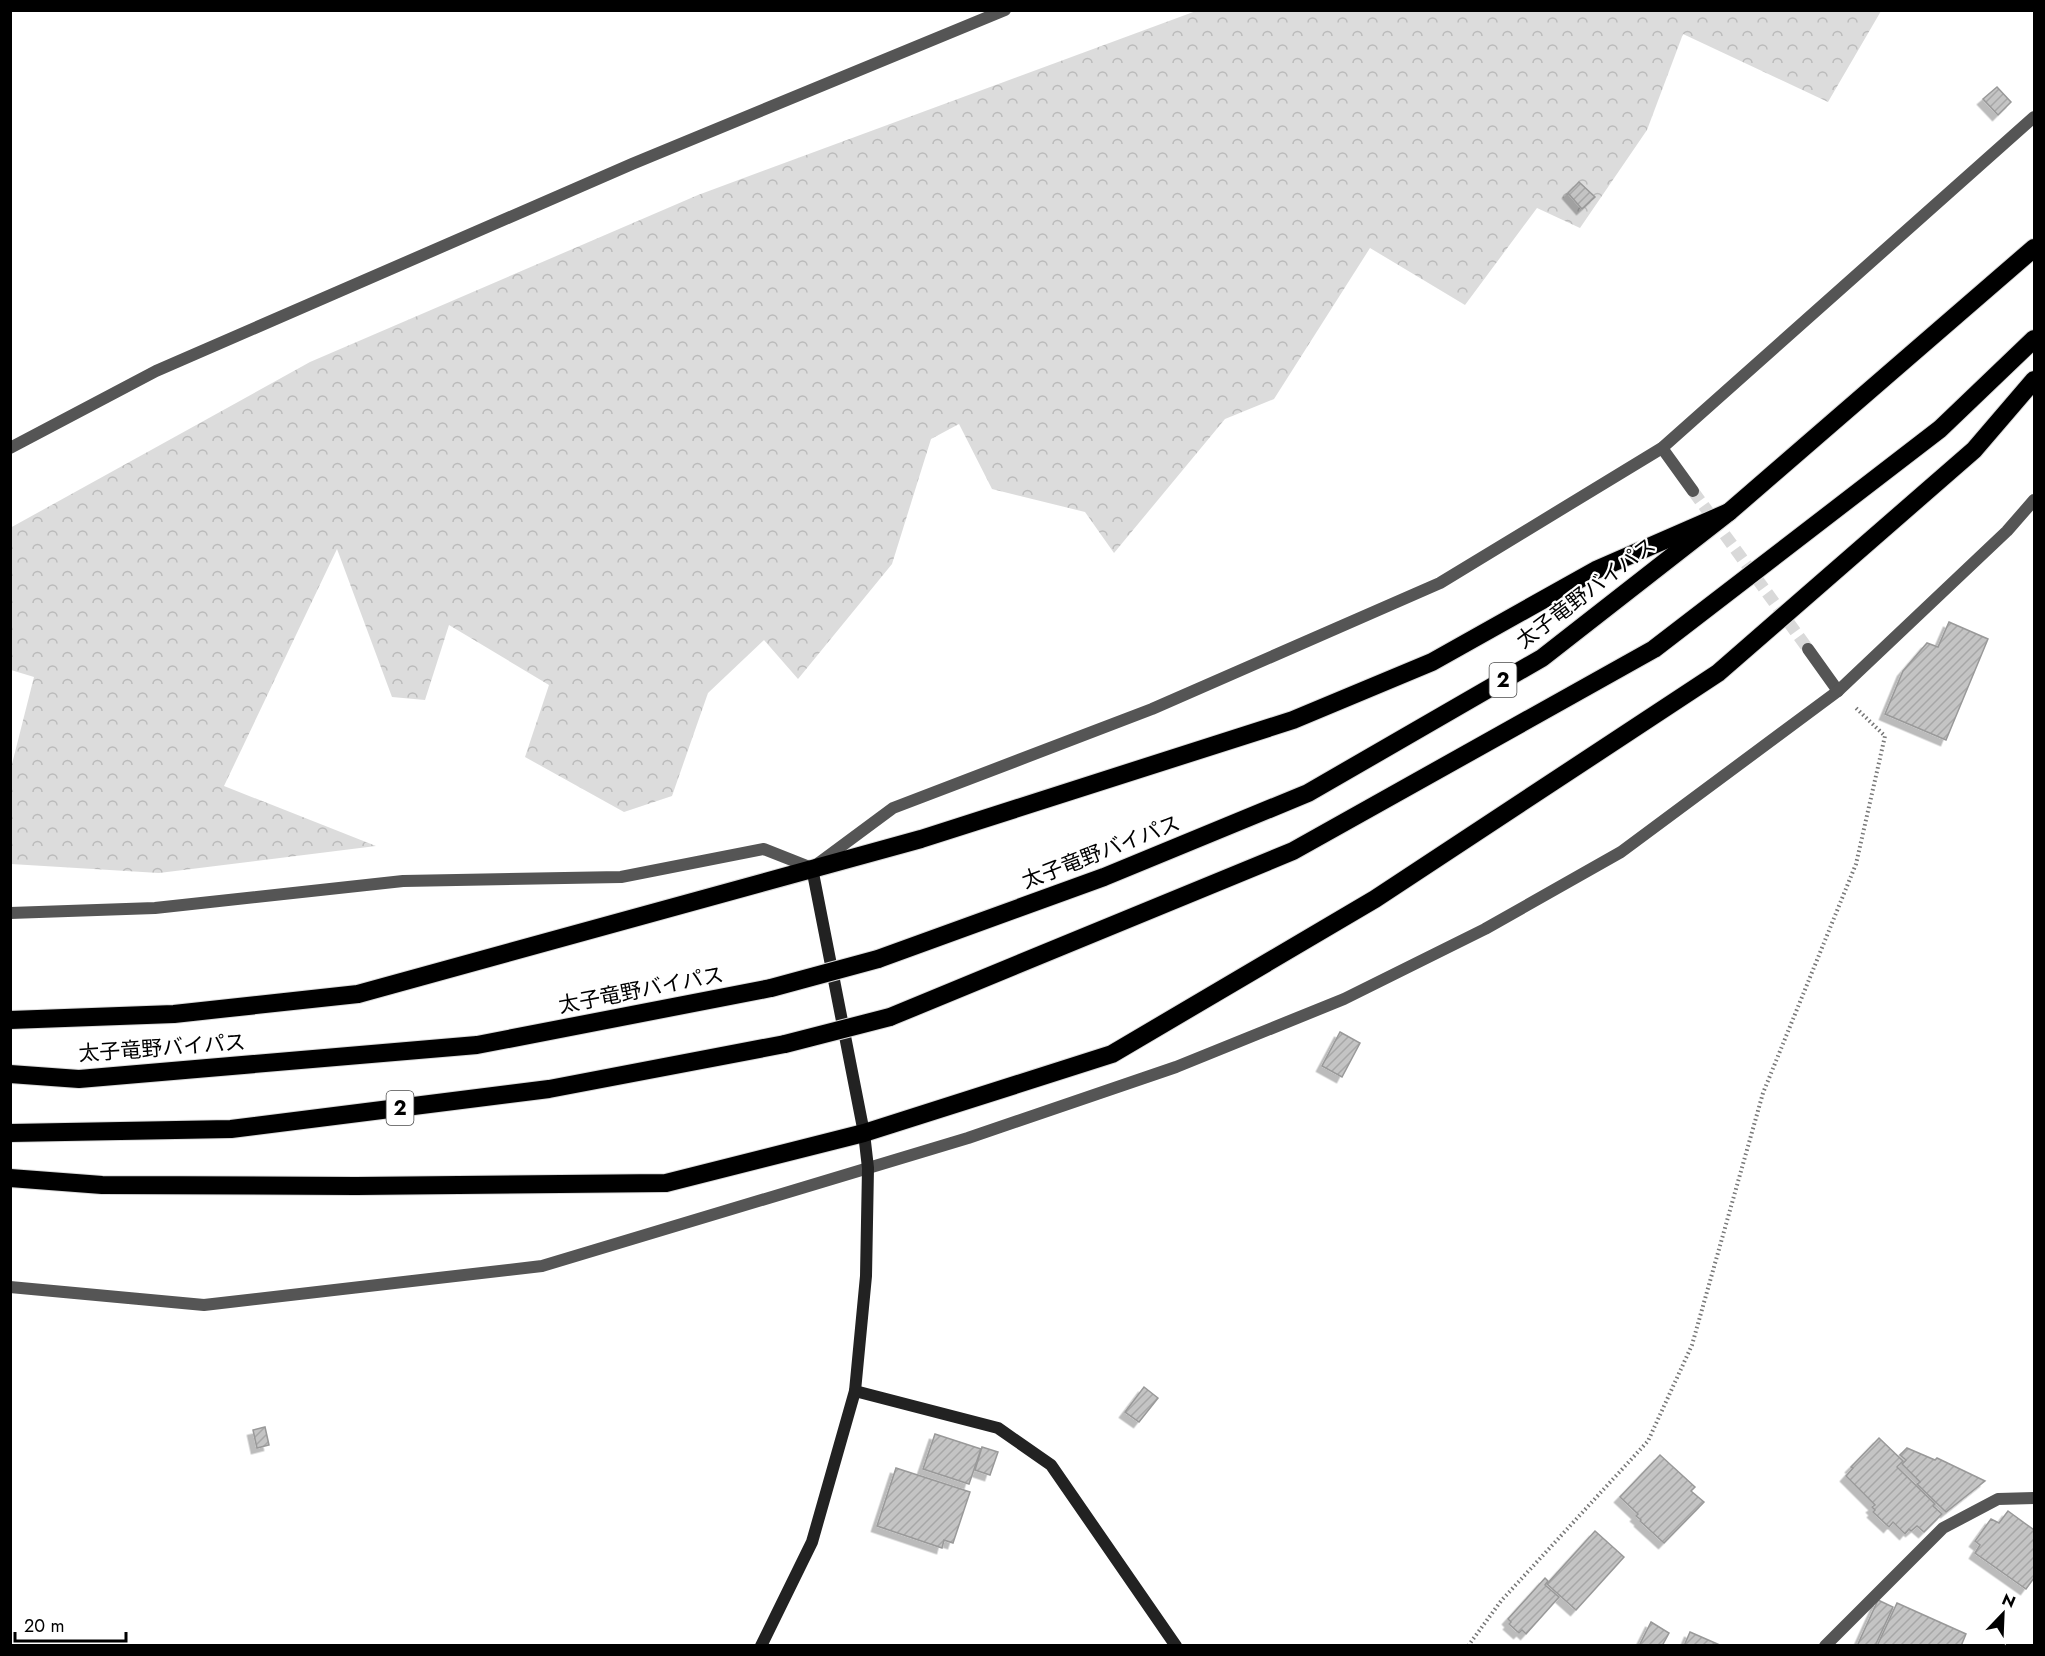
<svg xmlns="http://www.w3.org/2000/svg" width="2045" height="1656" font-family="Jost,'Noto Sans JP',sans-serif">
<defs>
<pattern id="forest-crowns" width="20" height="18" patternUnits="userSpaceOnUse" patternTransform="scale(1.5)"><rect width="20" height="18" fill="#dcdcdc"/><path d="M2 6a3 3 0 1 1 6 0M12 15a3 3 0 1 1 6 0" fill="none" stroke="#bbb"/></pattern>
<pattern id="building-hatch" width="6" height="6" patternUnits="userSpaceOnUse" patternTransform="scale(1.5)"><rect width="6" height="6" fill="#c4c4c4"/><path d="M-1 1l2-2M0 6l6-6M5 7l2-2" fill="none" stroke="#a7a7a7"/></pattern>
<filter id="shadow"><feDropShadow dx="-5.5" dy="5.5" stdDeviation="0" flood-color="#0004"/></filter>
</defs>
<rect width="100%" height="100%" fill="#fff"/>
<path fill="url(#forest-crowns)" d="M1196,11H1881L1828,102L1683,34L1647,130L1580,228L1537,208L1465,305L1370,248L1274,399L1225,419L1114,553L1085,512L992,489L959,424L931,439L892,564L798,679L764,640L708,693L672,796L624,812L525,757L549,685L449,625L425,700L392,697L337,549L224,786L376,846L159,873L11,864V768L34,677L11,670L10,528L310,362L698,195Z"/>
<g fill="url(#building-hatch)" stroke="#999" stroke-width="1.5" filter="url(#shadow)">
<path d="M1997,87L2011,102L1998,115L1983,99Z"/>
<path d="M1579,182L1595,197L1582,209L1568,193Z"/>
<path d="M1949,622L1988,639L1946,740L1885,714L1903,671L1927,643L1938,647Z"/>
<path d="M1340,1032L1360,1043L1342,1077L1322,1066Z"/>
<path d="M1144,1387L1158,1398L1139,1422L1125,1412Z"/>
<path d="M265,1427L269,1445L257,1448L253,1430Z"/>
<path d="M935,1434L981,1449L969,1484L923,1469Z"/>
<path d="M1879,1438L1903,1461L1897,1467L1935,1504L1933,1506L1942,1514L1924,1532L1917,1526L1911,1531L1909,1529L1905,1534L1893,1522L1889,1527L1873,1512L1875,1510L1872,1507L1875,1505L1846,1476L1853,1468L1851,1467Z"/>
<path d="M982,1447L998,1452L990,1475L975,1470Z"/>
<path d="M1907,1448L1935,1460L1937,1458L1985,1481L1946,1512L1917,1484L1920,1482L1902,1464L1906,1460L1900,1455Z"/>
<path d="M1660,1455L1695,1487L1691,1491L1704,1502L1664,1543L1640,1521L1641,1520L1636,1516L1638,1514L1620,1497Z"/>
<path d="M896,1468L970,1492L953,1543L944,1540L942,1548L877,1526Z"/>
<path d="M2008,1511L2034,1530V1578L2026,1589L1975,1553L1980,1545L1975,1541L1991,1519L1999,1523Z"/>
<path d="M1595,1531L1624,1557L1576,1610L1547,1584Z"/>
<path d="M1545,1578L1548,1581L1545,1585L1559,1597L1526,1634L1522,1630L1519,1633L1509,1624L1511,1622L1508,1619Z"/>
<path d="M1878,1600L1893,1607L1875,1646H1861L1858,1644Z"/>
<path d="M1897,1603L1966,1634L1961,1646H1877Z"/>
<path d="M1651,1622L1669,1633L1662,1646H1639Z"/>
<path d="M1690,1632L1722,1646H1684Z"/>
</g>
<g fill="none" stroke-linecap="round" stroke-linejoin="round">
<path stroke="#d9d9d9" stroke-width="12" stroke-dasharray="12 6" stroke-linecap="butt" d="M1693,491L1808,649"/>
<defs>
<g id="highway">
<path d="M878,959L1104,877L1308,793L1542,658L1729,512L2034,248"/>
<path d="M890,1017L1293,851L1654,649L1940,429L2034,339"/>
<path d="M10,1020L174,1014L358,994L921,839L1293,720L1432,662L1596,570L1729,512"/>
<path d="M10,1074L79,1079L477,1045L771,988"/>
<path d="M10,1133L231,1129L549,1089L785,1044"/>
<path d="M10,1178L102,1185L356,1186L666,1183L864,1133L1112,1054L1375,899L1718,673L1974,450L2034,380"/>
</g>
</defs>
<use href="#highway" stroke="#dbdbdb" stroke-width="20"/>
<path stroke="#777" stroke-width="4" stroke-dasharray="1.5 3" stroke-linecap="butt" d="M1468,1646L1501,1601L1648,1441L1692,1345L1763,1093L1856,864L1885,736L1856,708"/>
<g stroke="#555" stroke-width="12">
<path d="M10,448L156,371L632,164L1005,10"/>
<path d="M1662,448L1693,491"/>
<path d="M1808,649L1838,691"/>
<path d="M10,913L155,908L403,881L621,877L764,849L812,868L893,808L1152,709L1440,583L1662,448L2034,117"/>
<path d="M10,1287L204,1305L542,1266L968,1138L1176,1067L1344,999L1485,929L1621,852L1838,691L2007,531L2034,500"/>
<path d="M1825,1646L1943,1528L1998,1499L2034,1498"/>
</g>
<g stroke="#222" stroke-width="12">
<path d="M855,1391L998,1428L1051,1465L1176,1646"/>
<path d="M761,1646L812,1542L855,1391L866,1276L868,1168L864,1133L812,868"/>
</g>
<use href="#highway" stroke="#000" stroke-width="18"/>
<defs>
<g id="highway-bridge">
<path d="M771,988L878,959"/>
<path d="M785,1044L890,1017"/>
</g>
</defs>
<use href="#highway-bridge" stroke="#dbdbdb" stroke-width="20" stroke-linecap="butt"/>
<use href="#highway-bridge" stroke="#000" stroke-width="18"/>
</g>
<g text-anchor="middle" stroke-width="4.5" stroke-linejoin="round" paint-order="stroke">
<g fill="#fff" stroke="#4c4c4c" stroke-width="1.5">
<rect x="1489.5" y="663" width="27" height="34" rx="4.5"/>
<rect x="386.5" y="1091" width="27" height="34" rx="4.5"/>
</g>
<g font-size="20" font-weight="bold" fill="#000">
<text x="1503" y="687">2</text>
<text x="400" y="1115">2</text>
</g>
<g font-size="21" fill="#000" stroke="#fff">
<text transform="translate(1586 593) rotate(-37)" y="7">太子竜野バイパス</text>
<text transform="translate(1101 852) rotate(-21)" y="7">太子竜野バイパス</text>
<text transform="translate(641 990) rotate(-11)" y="7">太子竜野バイパス</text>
<text transform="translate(162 1048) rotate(-4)" y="7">太子竜野バイパス</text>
</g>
</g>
<rect width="2045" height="1656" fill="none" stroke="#000000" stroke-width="24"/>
<g transform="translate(2003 1614) rotate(23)" stroke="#ffffff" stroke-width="4.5" paint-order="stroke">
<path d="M0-4.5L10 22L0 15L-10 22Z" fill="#000000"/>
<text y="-9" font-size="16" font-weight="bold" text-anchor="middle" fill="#000000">N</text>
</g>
<path d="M15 1632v9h111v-9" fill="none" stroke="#000000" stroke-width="3"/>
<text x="24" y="1632" font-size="18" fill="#000000" stroke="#ffffff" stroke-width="4.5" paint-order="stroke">20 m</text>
</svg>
